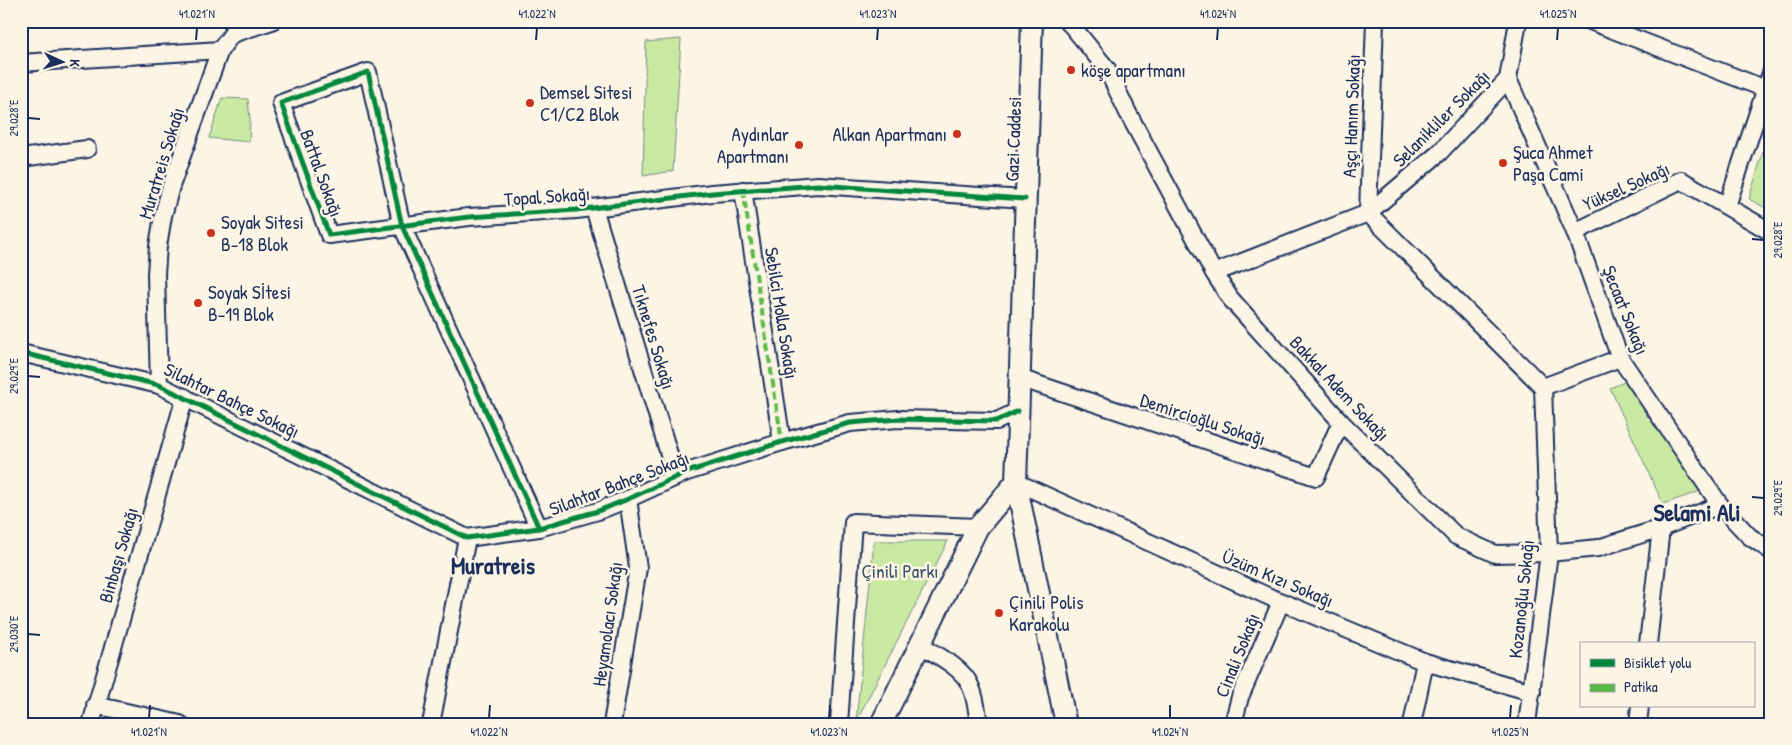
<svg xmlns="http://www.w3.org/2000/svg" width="1792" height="745" font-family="'Patrick Hand',sans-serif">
<rect width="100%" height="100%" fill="#fcf5e5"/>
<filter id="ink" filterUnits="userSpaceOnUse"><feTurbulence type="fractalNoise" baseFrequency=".02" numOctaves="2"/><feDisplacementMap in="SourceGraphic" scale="10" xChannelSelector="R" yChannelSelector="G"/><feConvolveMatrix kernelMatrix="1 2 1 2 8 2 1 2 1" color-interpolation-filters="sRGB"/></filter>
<g filter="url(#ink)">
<g fill="#c9e9a2" stroke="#728c80">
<path d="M681,39L673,171L643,176L646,42Z"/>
<path d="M222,98L248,99L250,120L249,142L209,138Z"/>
<path d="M1771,125V211L1749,199Z"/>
<path d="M1629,380L1704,490L1663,504L1610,388Z"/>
<path d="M874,541H948L856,722Z"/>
</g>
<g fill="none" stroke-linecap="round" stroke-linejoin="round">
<defs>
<g id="minor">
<path d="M1067,21L1072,26L1107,69L1128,113L1214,273L1230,298L1341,422L1456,536L1495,554L1549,553L1598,548L1661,528L1720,505"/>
<path d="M1375,21L1368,213L1543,387L1620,358"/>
<path d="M1590,21L1771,91"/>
<path d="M232,34L272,21"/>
<path d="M21,63L220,50"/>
<path d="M1508,79L1575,232L1620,358L1720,505L1749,536L1771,551"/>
<path d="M21,158L87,149"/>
<path d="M743,190L782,442"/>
<path d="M1727,206L1771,73"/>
<path d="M594,208L676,477"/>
<path d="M1575,232L1681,180L1771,232"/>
<path d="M1214,273L1368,213L1439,153L1508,79L1518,21"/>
<path d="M21,353L159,385L467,538L539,528L598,511L628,499L687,472L782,442L850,423L898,419L997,421L1018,411"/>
<path d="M1019,378L1316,477L1341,422"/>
<path d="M159,385L156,274L158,246L163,216L171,186L220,50L232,34L236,21"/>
<path d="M1016,482L1272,598L1425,662L1532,692"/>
<path d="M539,528L402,226L368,72L281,103L329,235L469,217L576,210L712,193L818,185L1025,199"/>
<path d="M919,644C935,654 962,667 970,685C976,697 977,711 979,724"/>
<path d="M1648,644L1661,528"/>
<path d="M95,705L180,724"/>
<path d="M91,724L185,397"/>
<path d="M431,724L467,538"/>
<path d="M612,724L638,568L628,499"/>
<path d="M839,724L853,522L978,527"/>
<path d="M1233,724L1240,697L1281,602"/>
<path d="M1412,724L1425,662"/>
<path d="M1527,724L1549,553L1543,387"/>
<path d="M1638,724L1640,706"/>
</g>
<g id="tertiary">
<path d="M1032,21L1016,482L1066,724"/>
<path d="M881,724L978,527L1016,482"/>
</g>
</defs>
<use href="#minor" stroke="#1b2f5e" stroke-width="20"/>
<use href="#tertiary" stroke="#1b2f5e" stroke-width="24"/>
<use href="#minor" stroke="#fcf5e5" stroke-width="16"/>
<use href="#tertiary" stroke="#fcf5e5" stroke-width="20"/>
<path stroke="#58b947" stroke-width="4" stroke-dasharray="8 4" stroke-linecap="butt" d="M743,190L782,442"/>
<defs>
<g id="cycleway">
<path d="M21,353L159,385L467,538L539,528L598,511L628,499L687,472L782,442L850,423L898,419L997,421L1018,411"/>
<path d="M539,528L402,226L368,72L281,103L329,235L469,217L576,210L712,193L818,185L1025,199"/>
</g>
</defs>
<use href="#cycleway" stroke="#fcf5e5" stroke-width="8"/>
<use href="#cycleway" stroke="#00873e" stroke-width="5"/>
</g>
</g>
<path fill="none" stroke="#1b2f5e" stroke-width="2" d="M196,40L197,28M536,40L537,28M877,40L878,28M1217,40L1218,28M1557,40L1558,28M28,118L40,119M1752,239L1764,240M28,376L40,377M1752,497L1764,498M28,634L40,635M149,718L150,705M489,718L490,705M829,718L830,705M1170,718V705M1510,718L1511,705"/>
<g fill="#c8321e" stroke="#fcf5e5" stroke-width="2">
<circle cx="1071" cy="70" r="5"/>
<circle cx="530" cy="103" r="5"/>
<circle cx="957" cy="134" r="5"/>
<circle cx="799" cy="145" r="5"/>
<circle cx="1503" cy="163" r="5"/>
<circle cx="211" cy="233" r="5"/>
<circle cx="198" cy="303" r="5"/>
<circle cx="999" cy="613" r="5"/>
</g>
<g text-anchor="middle" stroke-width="5" stroke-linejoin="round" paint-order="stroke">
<g font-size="19" fill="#1b2f5e" stroke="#fcf5e5" text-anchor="start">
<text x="1081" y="77">köşe apartmanı</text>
<text x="540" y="99">Demsel Sitesi<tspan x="540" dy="22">C1/C2 Blok</tspan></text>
<text x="789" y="141" text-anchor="end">Aydınlar<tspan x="789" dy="22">Apartmanı</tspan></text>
<text x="947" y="141" text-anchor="end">Alkan Apartmanı</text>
<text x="1513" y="159">Şuca Ahmet<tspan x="1513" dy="22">Paşa Cami</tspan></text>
<text x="221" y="229">Soyak Sitesi<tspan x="221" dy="22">B-18 Blok</tspan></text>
<text x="208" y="299">Soyak Sİtesi<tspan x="208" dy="22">B-19 Blok</tspan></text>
<text x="1009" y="609">Çinili Polis<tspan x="1009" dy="22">Karakolu</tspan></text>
</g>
<g font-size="19" fill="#1b2f5e" stroke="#fcf5e5">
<text transform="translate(1351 116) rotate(-88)" y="7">Aşçı Hanım Sokağı</text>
<text transform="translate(1441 118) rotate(-45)" y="7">Selanikliler Sokağı</text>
<text transform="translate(1013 139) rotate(-88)" y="7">Gazi Caddesi</text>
<text transform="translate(161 163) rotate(-73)" y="7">Muratreis Sokağı</text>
<text transform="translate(322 173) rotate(70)" y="7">Battal Sokağı</text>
<text transform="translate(1626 186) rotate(-24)" y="7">Yüksel Sokağı</text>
<text transform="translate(547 196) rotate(-4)" y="7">Topal Sokağı</text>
<text transform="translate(1626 310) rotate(68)" y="7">Şecaat Sokağı</text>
<text transform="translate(782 313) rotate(81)" y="7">Sebilci Molla Sokağı</text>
<text transform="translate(654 337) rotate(73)" y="7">Tıknefes Sokağı</text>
<text transform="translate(1340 388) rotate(47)" y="7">Bakkal Adem Sokağı</text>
<text transform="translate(232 400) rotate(26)" y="7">Silahtar Bahçe Sokağı</text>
<text transform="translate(1203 419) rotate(18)" y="7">Demircioğlu Sokağı</text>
<text transform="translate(619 483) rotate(-21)" y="7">Silahtar Bahçe Sokağı</text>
<text transform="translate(118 555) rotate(-74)" y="7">Binbaşı Sokağı</text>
<text transform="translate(1278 578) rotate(23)" y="7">Üzüm Kızı Sokağı</text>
<text transform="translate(1521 599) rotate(-84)" y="7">Kozanoğlu Sokağı</text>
<text transform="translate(607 624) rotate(-82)" y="7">Heyamolacı Sokağı</text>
<text transform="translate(1237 655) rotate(-68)" y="7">Cinali Sokağı</text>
</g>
<g font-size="19" fill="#3e546c" stroke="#fcf5e5">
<text x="900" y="578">Çinili Parkı</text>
</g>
<g font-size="24" font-weight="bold" fill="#1b2f5e" stroke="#fcf5e5">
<text x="1697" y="521">Selami Ali</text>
<text x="493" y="574">Muratreis</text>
</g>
</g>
<rect width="1792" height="745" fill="none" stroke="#fcf5e5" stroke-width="55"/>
<rect x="1580" y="642" width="175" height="65" fill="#fcf5e5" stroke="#a2a6af"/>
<rect x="1590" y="659" width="25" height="8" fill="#00873e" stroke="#a2a6af"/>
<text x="1624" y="668" font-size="15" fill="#1b2f5e">Bisiklet yolu</text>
<rect x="1590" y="684" width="25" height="8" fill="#58b947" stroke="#a2a6af"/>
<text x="1624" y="692" font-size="15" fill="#1b2f5e">Patika</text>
<g transform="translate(62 62) rotate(94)" stroke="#fcf5e5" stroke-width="4" paint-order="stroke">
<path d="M0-4L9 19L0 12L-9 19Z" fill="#1b2f5e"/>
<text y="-8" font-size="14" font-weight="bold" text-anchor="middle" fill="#1b2f5e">K</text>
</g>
<rect x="28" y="28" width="1736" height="690" fill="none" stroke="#1b2f5e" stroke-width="2"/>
<g font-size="12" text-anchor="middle" fill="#1b2f5e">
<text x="197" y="18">41.021°N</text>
<text x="537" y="18">41.022°N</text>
<text x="878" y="18">41.023°N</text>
<text x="1218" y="18">41.024°N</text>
<text x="1558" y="18">41.025°N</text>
<text transform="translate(14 118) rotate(-90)" y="4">29.028°E</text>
<text transform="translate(1778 240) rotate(-90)" y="4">29.028°E</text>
<text transform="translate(14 376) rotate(-90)" y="4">29.029°E</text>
<text transform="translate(1778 498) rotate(-90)" y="4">29.029°E</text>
<text transform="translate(14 634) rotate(-90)" y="4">29.030°E</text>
<text x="149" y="736">41.021°N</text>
<text x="489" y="736">41.022°N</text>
<text x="829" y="736">41.023°N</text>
<text x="1170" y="736">41.024°N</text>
<text x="1510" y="736">41.025°N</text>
</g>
</svg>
